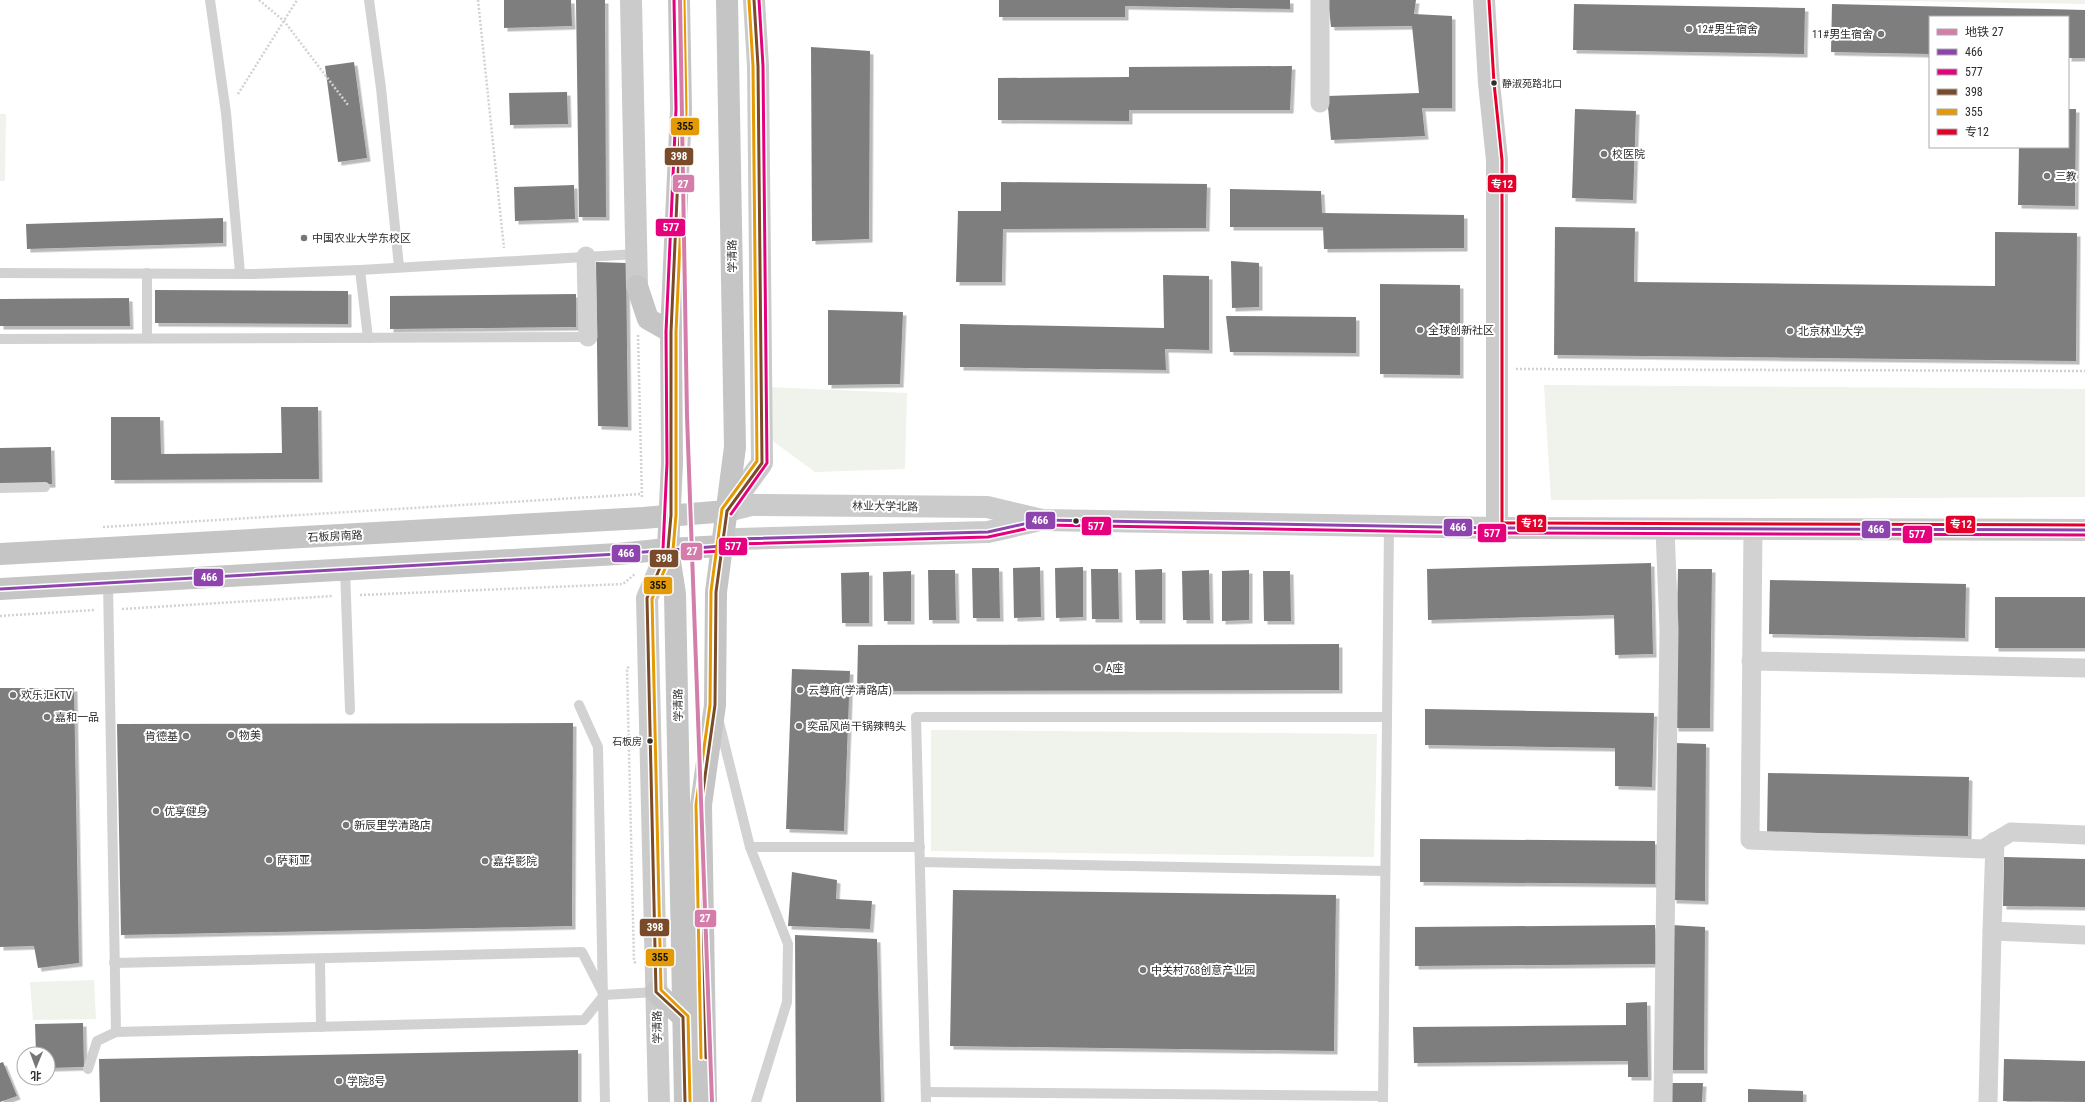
<svg xmlns="http://www.w3.org/2000/svg" width="2085" height="1102" font-family="'Roboto Condensed','Noto Sans SC',sans-serif">
<defs>
<filter id="shadow"><feDropShadow dx="3.5" dy="3.5" stdDeviation="0" flood-color="#0004"/></filter>
</defs>
<rect width="100%" height="100%" fill="#fff"/>
<g fill="#eff3eb">
<path d="M1843,0H2085V4Z"/>
<path d="M0,114H6L5,181H0Z"/>
<path d="M1544,385L2085,389V497L1551,500Z"/>
<path d="M768,387L907,393L905,469L815,472L770,439Z"/>
<path d="M931,730L1377,734L1374,857L931,851Z"/>
<path d="M94,980L96,1019L33,1020L30,982Z"/>
</g>
<g fill="#7e7e7e" filter="url(#shadow)">
<path d="M504,0H571L572,26L504,28Z"/>
<path d="M576,0H605L606,217H579Z"/>
<path d="M999,0H1290V9L1125,6V17H999Z"/>
<path d="M1328,0H1416L1414,14L1452,16V108H1422L1425,136L1331,140L1327,96L1419,93L1412,26L1331,27Z"/>
<path d="M1574,4L1805,8L1804,54L1573,50Z"/>
<path d="M1832,4L2085,10V58H2068V17H1930V54L1831,52Z"/>
<path d="M811,47L870,51L869,239L812,241Z"/>
<path d="M354,62L367,158L338,162L325,66Z"/>
<path d="M1292,66L1290,110H1129V121L998,120V78L1129,77V67Z"/>
<path d="M567,92L568,124L510,125L509,93Z"/>
<path d="M1575,109L1636,111L1633,200L1572,198Z"/>
<path d="M2068,109H2076L2075,206L2018,205L2019,147H2068Z"/>
<path d="M1001,182L1207,184L1206,228L1003,229L1002,282H956L958,211H1001Z"/>
<path d="M574,185L575,219L515,221L514,187Z"/>
<path d="M1230,189L1321,191L1322,213L1464,215V248L1324,249L1323,227H1230Z"/>
<path d="M223,218V243L27,249L26,224Z"/>
<path d="M1555,227L1635,228L1634,282L1995,286V232L2077,233L2076,361L1554,355Z"/>
<path d="M1231,261L1259,263V307L1232,308Z"/>
<path d="M596,262L626,263L628,427L598,426Z"/>
<path d="M1163,275L1209,276V350L1165,349L1166,370L960,367V324L1164,328Z"/>
<path d="M1380,284L1460,285V375L1380,374Z"/>
<path d="M155,290L348,291V324L155,323Z"/>
<path d="M576,294V327L390,329V296Z"/>
<path d="M129,298L130,326H0V299Z"/>
<path d="M828,310L903,312L900,384L828,385Z"/>
<path d="M1226,316L1356,317V353L1230,352Z"/>
<path d="M281,407H318L319,479L111,480V417H160L161,454L282,453Z"/>
<path d="M51,447L52,484L0,486V448Z"/>
<path d="M1651,563L1653,654L1615,655L1614,615L1428,620L1427,569Z"/>
<path d="M1040,567L1041,617L1014,618L1013,568Z"/>
<path d="M1083,567V617L1056,618L1055,568Z"/>
<path d="M972,568H999L1000,618H973Z"/>
<path d="M1091,569H1118L1119,619H1092Z"/>
<path d="M1162,569V620H1136L1135,570Z"/>
<path d="M1678,569H1712L1710,728H1675Z"/>
<path d="M928,570H955L956,620H929Z"/>
<path d="M1209,570L1210,620H1183L1182,571Z"/>
<path d="M1249,570V620L1222,621V571Z"/>
<path d="M911,571V621H884L883,572Z"/>
<path d="M1263,571H1290L1291,621H1264Z"/>
<path d="M869,572V623H842L841,573Z"/>
<path d="M1770,580L1966,584L1965,638L1769,634Z"/>
<rect x="1995" y="597" width="90" height="51"/>
<path d="M1339,644V690L857,691L858,645Z"/>
<path d="M792,669L850,671L844,831L786,829Z"/>
<path d="M0,688H74L79,963L38,968L34,946L0,947Z"/>
<path d="M1425,709L1654,713L1652,787L1615,786V748L1425,745Z"/>
<path d="M573,723L572,926L121,935L117,724Z"/>
<path d="M1675,743L1706,744L1705,901L1673,900Z"/>
<path d="M1768,773L1969,777L1968,836L1767,832Z"/>
<path d="M1420,839L1655,841V884L1420,882Z"/>
<path d="M2004,857L2085,859V907L2003,906Z"/>
<path d="M792,872L837,880L836,899L872,901L870,929L788,926Z"/>
<path d="M953,890L1336,895L1334,1051L950,1046Z"/>
<path d="M1655,925L1656,964L1415,966V927Z"/>
<path d="M1672,925L1705,927L1704,1070H1669Z"/>
<path d="M795,935L877,939L881,1102H796Z"/>
<path d="M1647,1002L1648,1077H1628V1061L1414,1063L1413,1027L1626,1025V1003Z"/>
<path d="M83,1023L84,1067L48,1068V1054H36L35,1024Z"/>
<path d="M578,1050V1102H100L99,1059Z"/>
<path d="M2004,1059L2085,1061V1102L2003,1101Z"/>
<path d="M3,1062L17,1096L0,1102V1063Z"/>
<path d="M1670,1083H1703L1702,1102H1669Z"/>
<path d="M1748,1089L1803,1091V1102H1748Z"/>
</g>
<g fill="none" stroke-linecap="round" stroke-linejoin="round">
<g stroke="#d2d2d2" stroke-width="2.5" stroke-dasharray="2 2" stroke-linecap="butt">
<path d="M259,0L284,21L348,105"/>
<path d="M478,0L504,248"/>
<path d="M238,94L297,0"/>
<path d="M638,335L642,498"/>
<path d="M1516,369L2085,371"/>
<path d="M103,527L641,494"/>
<path d="M360,595L623,584L635,574"/>
<path d="M122,609L333,596"/>
<path d="M0,616L95,610"/>
<path d="M629,667L627,668L634,961L636,964"/>
</g>
<g stroke="#d2d2d2" stroke-width="10">
<path d="M210,0L226,113L240,273"/>
<path d="M369,0L381,88L399,267"/>
<path d="M360,270L368,338"/>
<path d="M0,273L253,274L360,270L637,254"/>
<path d="M147,338V273"/>
<path d="M0,339L588,337"/>
<path d="M0,488L45,487"/>
<path d="M345,569L350,710"/>
<path d="M108,583L116,1032"/>
<path d="M579,705L598,747L605,1102"/>
<path d="M719,722L750,847L788,944L787,1002L756,1102"/>
<path d="M750,847H920"/>
<path d="M920,862L1385,871"/>
<path d="M320,959L321,1027"/>
<path d="M604,995L656,992"/>
<path d="M88,1069L97,1041L116,1032L584,1020L604,995L582,952L114,963"/>
<path d="M926,1092L1383,1096"/>
<path d="M926,1102L916,717H1387"/>
<path d="M1383,1102L1389,526"/>
</g>
<g stroke="#d2d2d2" stroke-width="19">
<path d="M1320,0V103"/>
<path d="M586,256L588,337"/>
<path d="M1753,529L1750,840L1983,849L2011,832L2085,835"/>
<path d="M1751,661L2085,668"/>
<path d="M1995,841L1992,931L2085,935"/>
<path d="M1663,1102L1669,629L1665,529"/>
<path d="M1988,1102L1992,931"/>
</g>
<g stroke="#cbcbcb" stroke-width="22">
<path d="M631,0L637,286"/>
<path d="M1484,0L1489,83L1497,160V528"/>
<path d="M727,511L751,505L987,507L1042,520L1497,528L2085,530"/>
<path d="M727,511L762,463L758,66L754,0"/>
<path d="M722,546L738,539L988,532L1036,521"/>
<path d="M659,1102L647,598L668,549"/>
</g>
<g stroke="#c5c5c5" stroke-width="22">
<path d="M679,0L681,109L671,332L672,463L668,549L675,594L685,1102"/>
<path d="M637,286L648,319L671,332"/>
<path d="M0,554L643,518L727,511"/>
<path d="M0,589L618,554L668,549L722,546"/>
<path d="M656,992L683,1017"/>
<path d="M706,1102L701,805L715,705L716,592L735,447L727,0"/>
</g>
<defs>
<path id="bus-1" d="M0,589L618,554L722,546L738,539L988,532L1042,520L1497,528L2085,530"/>
<g id="bus-2">
<path d="M674,0L676,109L666,332L667,463L663,549L666,554L723,551L739,544L988,537L1043,525L1497,533L2085,535"/>
<path d="M731,514L767,463L763,66L759,0"/>
</g>
<g id="bus-3">
<path d="M679,0L681,109L671,332V515L668,549L647,598L656,992L683,1017L685,1102"/>
<path d="M706,1058L701,805L715,705L716,592L727,511L762,463L758,66L754,0"/>
</g>
<g id="bus-4">
<path d="M684,0L686,109L676,332V515L673,550L652,599L661,990L688,1016L690,1102"/>
<path d="M701,1058L696,805L710,705L711,591L722,509L757,461L753,66L749,0"/>
</g>
<path id="bus-5" d="M1489,0L1494,83L1502,160V523L2085,525"/>
</defs>
<use href="#bus-1" stroke="#fff" stroke-width="6"/>
<use href="#bus-2" stroke="#fff" stroke-width="6"/>
<use href="#bus-3" stroke="#fff" stroke-width="6"/>
<use href="#bus-4" stroke="#fff" stroke-width="6"/>
<use href="#bus-5" stroke="#fff" stroke-width="6"/>
<use href="#bus-1" stroke="#8e44ad" stroke-width="3"/>
<use href="#bus-2" stroke="#e5007d" stroke-width="3"/>
<use href="#bus-3" stroke="#7a4b2a" stroke-width="3"/>
<use href="#bus-4" stroke="#e39a04" stroke-width="3"/>
<use href="#bus-5" stroke="#e4002b" stroke-width="3"/>
<defs>
<path id="metro-1" d="M680,0L687,416L712,1102"/>
</defs>
<use href="#metro-1" stroke="#fff" stroke-width="7"/>
<use href="#metro-1" stroke="#d47daa" stroke-width="4"/>
</g>
<g fill="#767676" stroke="#fff" stroke-width="1.5">
<circle cx="1689" cy="29" r="4"/>
<circle cx="1881" cy="34" r="4"/>
<circle cx="1604" cy="154" r="4"/>
<circle cx="2047" cy="176" r="4"/>
<circle cx="304" cy="238" r="4"/>
<circle cx="1420" cy="330" r="4"/>
<circle cx="1790" cy="331" r="4"/>
<circle cx="1098" cy="668" r="4"/>
<circle cx="800" cy="690" r="4"/>
<circle cx="13" cy="695" r="4"/>
<circle cx="47" cy="717" r="4"/>
<circle cx="799" cy="726" r="4"/>
<circle cx="231" cy="735" r="4"/>
<circle cx="186" cy="736" r="4"/>
<circle cx="156" cy="811" r="4"/>
<circle cx="346" cy="825" r="4"/>
<circle cx="269" cy="860" r="4"/>
<circle cx="485" cy="861" r="4"/>
<circle cx="1143" cy="970" r="4"/>
<circle cx="339" cy="1081" r="4"/>
</g>
<g fill="#2d2d2d" stroke="#fff" stroke-width="1.5">
<circle cx="1494" cy="83" r="3.5"/>
<circle cx="1076" cy="521" r="3.5"/>
<circle cx="650" cy="741" r="3.5"/>
</g>
<g text-anchor="middle" stroke-width="4" stroke-linejoin="round" paint-order="stroke">
<g font-size="10" fill="#2d2d2d" stroke="#fff" text-anchor="start">
<text x="1502" y="87">静淑苑路北口</text>
<text x="642" y="745" text-anchor="end">石板房</text>
</g>
<g font-size="11" fill="#2d2d2d" stroke="#fff" text-anchor="start">
<text x="1697" y="33">12#男生宿舍</text>
<text x="1873" y="38" text-anchor="end">11#男生宿舍</text>
<text x="1612" y="158">校医院</text>
<text x="2055" y="180">三教</text>
<text x="312" y="242">中国农业大学东校区</text>
<text x="1428" y="334">全球创新社区</text>
<text x="1798" y="335">北京林业大学</text>
<text x="1106" y="672">A座</text>
<text x="808" y="694">云尊府(学清路店)</text>
<text x="21" y="699">欢乐汇KTV</text>
<text x="55" y="721">嘉和一品</text>
<text x="807" y="730">奕品风尚干锅辣鸭头</text>
<text x="239" y="739">物美</text>
<text x="178" y="740" text-anchor="end">肯德基</text>
<text x="164" y="815">优享健身</text>
<text x="354" y="829">新辰里学清路店</text>
<text x="277" y="864">萨莉亚</text>
<text x="493" y="865">嘉华影院</text>
<text x="1151" y="974">中关村768创意产业园</text>
<text x="347" y="1085">学院8号</text>
</g>
<g font-size="11" fill="#2d2d2d" stroke="#fff">
<text transform="translate(732 256) rotate(-91)" y="4">学清路</text>
<text transform="translate(885 506) rotate(1)" y="4">林业大学北路</text>
<text transform="translate(335 536) rotate(-3)" y="4">石板房南路</text>
<text transform="translate(678 705) rotate(-91)" y="4">学清路</text>
<text transform="translate(657 1027) rotate(-91)" y="4">学清路</text>
</g>
</g>
<g stroke="#fff" stroke-width="1.5">
<rect x="670" y="117" width="30" height="19" rx="4" fill="#e39a04"/>
<rect x="664" y="147" width="30" height="19" rx="4" fill="#7a4b2a"/>
<rect x="672" y="174" width="23" height="19" rx="4" fill="#d47daa"/>
<rect x="1487" y="174" width="30" height="19" rx="4" fill="#e4002b"/>
<rect x="655" y="218" width="31" height="19" rx="4" fill="#e5007d"/>
<rect x="1025" y="511" width="31" height="19" rx="4" fill="#8e44ad"/>
<rect x="1516" y="514" width="31" height="19" rx="4" fill="#e4002b"/>
<rect x="1945" y="515" width="31" height="19" rx="4" fill="#e4002b"/>
<rect x="1081" y="516" width="31" height="20" rx="4" fill="#e5007d"/>
<rect x="1443" y="518" width="30" height="19" rx="4" fill="#8e44ad"/>
<rect x="1861" y="520" width="30" height="19" rx="4" fill="#8e44ad"/>
<rect x="1477" y="523" width="30" height="20" rx="4" fill="#e5007d"/>
<rect x="1902" y="525" width="31" height="19" rx="4" fill="#e5007d"/>
<rect x="718" y="537" width="30" height="19" rx="4" fill="#e5007d"/>
<rect x="680" y="542" width="23" height="19" rx="4" fill="#d47daa"/>
<rect x="611" y="544" width="30" height="19" rx="4" fill="#8e44ad"/>
<rect x="649" y="549" width="30" height="19" rx="4" fill="#7a4b2a"/>
<rect x="193" y="568" width="31" height="19" rx="4" fill="#8e44ad"/>
<rect x="643" y="576" width="30" height="19" rx="4" fill="#e39a04"/>
<rect x="694" y="909" width="23" height="19" rx="4" fill="#d47daa"/>
<rect x="639" y="918" width="31" height="19" rx="4" fill="#7a4b2a"/>
<rect x="645" y="948" width="30" height="19" rx="4" fill="#e39a04"/>
</g>
<g font-size="11" text-anchor="middle" font-weight="bold" fill="#fff">
<text x="679" y="160">398</text>
<text x="683" y="188">27</text>
<text x="1502" y="188">专12</text>
<text x="671" y="231">577</text>
<text x="1040" y="524">466</text>
<text x="1532" y="527">专12</text>
<text x="1961" y="528">专12</text>
<text x="1096" y="530">577</text>
<text x="1458" y="531">466</text>
<text x="1876" y="533">466</text>
<text x="1492" y="537">577</text>
<text x="1917" y="538">577</text>
<text x="733" y="550">577</text>
<text x="692" y="555">27</text>
<text x="626" y="557">466</text>
<text x="664" y="562">398</text>
<text x="209" y="581">466</text>
<text x="705" y="922">27</text>
<text x="655" y="931">398</text>
</g>
<g font-size="11" text-anchor="middle" font-weight="bold" fill="#111">
<text x="685" y="130">355</text>
<text x="658" y="589">355</text>
<text x="660" y="961">355</text>
</g>
<rect x="1929" y="16" width="140" height="132" fill="#ffffff" stroke="#ababab"/>
<rect x="1937" y="29" width="20" height="6" fill="#d47daa" stroke="#ababab"/>
<text x="1965" y="36" font-size="12" fill="#2d2d2d">地铁 27</text>
<rect x="1937" y="49" width="20" height="6" fill="#8e44ad" stroke="#ababab"/>
<text x="1965" y="56" font-size="12" fill="#2d2d2d">466</text>
<rect x="1937" y="69" width="20" height="6" fill="#e5007d" stroke="#ababab"/>
<text x="1965" y="76" font-size="12" fill="#2d2d2d">577</text>
<rect x="1937" y="89" width="20" height="6" fill="#7a4b2a" stroke="#ababab"/>
<text x="1965" y="96" font-size="12" fill="#2d2d2d">398</text>
<rect x="1937" y="109" width="20" height="6" fill="#e39a04" stroke="#ababab"/>
<text x="1965" y="116" font-size="12" fill="#2d2d2d">355</text>
<rect x="1937" y="129" width="20" height="6" fill="#e4002b" stroke="#ababab"/>
<text x="1965" y="136" font-size="12" fill="#2d2d2d">专12</text>
<g transform="translate(36 1066) rotate(181)"><circle r="19" fill="#ffffff" stroke="#ababab"/>
<path d="M0-3L7 15L0 10L-7 15Z" fill="#767676"/>
<text y="-6" font-size="11" font-weight="bold" text-anchor="middle" fill="#2d2d2d">北</text>
</g>
</svg>
